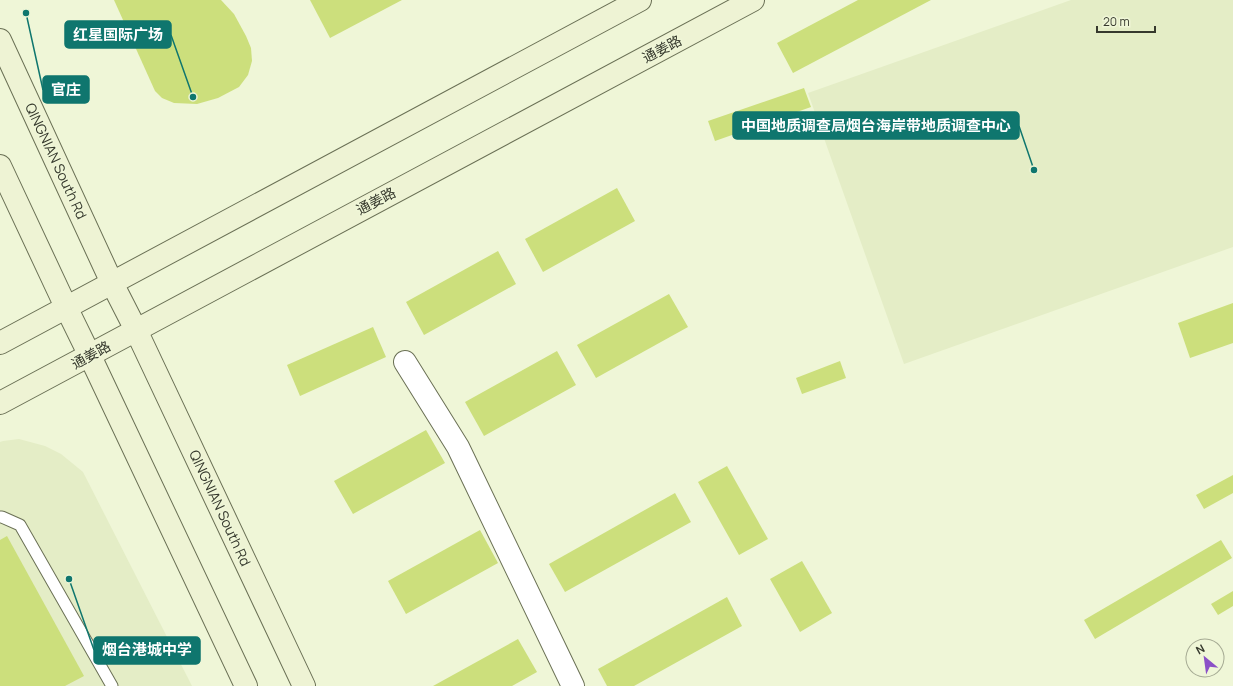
<svg xmlns="http://www.w3.org/2000/svg" width="1233" height="686" font-family="Manrope,'Noto Sans SC',sans-serif">
<rect width="100%" height="100%" fill="#eff6d7"/>
<g fill="#e4edc6">
<path d="M1071,0H1233V247L904,364L808,93Z"/>
<path d="M19,439L45,446L61,454L83,472L192,686H0V442L3,441Z"/>
</g>
<g fill="#ccdf7c">
<path d="M114,0H221L234,14L246,36L251,48L252,61L248,75L239,87L218,98L197,104L174,103L162,98L155,91Z"/>
<path d="M310,0H402L330,38Z"/>
<path d="M858,0H931L793,73L777,43Z"/>
<path d="M804,88L811,107L715,141L708,121Z"/>
<path d="M617,188L635,221L543,272L525,239Z"/>
<path d="M498,251L516,284L424,335L406,302Z"/>
<path d="M669,294L688,327L596,378L577,345Z"/>
<path d="M1233,303V343L1190,358L1178,323Z"/>
<path d="M373,327L386,357L300,396L287,365Z"/>
<path d="M557,351L576,385L484,436L465,402Z"/>
<path d="M840,361L846,378L802,394L796,378Z"/>
<path d="M426,430L445,463L353,514L334,481Z"/>
<path d="M727,466L768,539L739,555L698,482Z"/>
<path d="M1233,475V493L1204,509L1196,495Z"/>
<path d="M675,493L691,522L565,592L549,564Z"/>
<path d="M480,530L498,563L406,614L388,581Z"/>
<path d="M7,536L84,676L65,686H0V540Z"/>
<path d="M1221,540L1232,558L1095,639L1084,620Z"/>
<path d="M802,561L832,613L800,632L770,579Z"/>
<path d="M1233,591V606L1218,615L1211,604Z"/>
<path d="M727,597L742,626L634,686H607L598,669Z"/>
<path d="M518,639L537,672L512,686H433Z"/>
</g>
<g fill="none" stroke-linecap="round" stroke-linejoin="round">
<defs>
<path id="lane" d="M0,517H2L20,525L112,686"/>
<path id="street" d="M405,362L458,447L573,686"/>
<g id="secondary">
<path d="M0,40L112,283L136,330L304,686"/>
<path d="M0,166L66,307L90,356L246,686"/>
<path d="M0,343L640,0"/>
<path d="M0,403L753,0"/>
</g>
</defs>
<use href="#lane" stroke="#6a7055" stroke-width="13"/>
<use href="#street" stroke="#6a7055" stroke-width="24"/>
<use href="#secondary" stroke="#6a7055" stroke-width="24"/>
<use href="#lane" stroke="#fff" stroke-width="11"/>
<use href="#street" stroke="#fff" stroke-width="22"/>
<use href="#secondary" stroke="#eef3d4" stroke-width="22"/>
</g>
<g text-anchor="middle" stroke-width="3" stroke-linejoin="round" paint-order="stroke">
<g font-size="14" fill="#36392d" stroke="#eff6d7">
<text transform="translate(662 49) rotate(-28)" y="5">通姜路</text>
<text transform="translate(56 161) rotate(65)" y="5">QINGNIAN South Rd</text>
<text transform="translate(376 201) rotate(-28)" y="5">通姜路</text>
<text transform="translate(91 355) rotate(-29)" y="5">通姜路</text>
<text transform="translate(220 508) rotate(65)" y="5">QINGNIAN South Rd</text>
</g>
</g>
<path fill="none" stroke="#0f766e" stroke-width="1.5" d="M193 97L171 35M26 13L43 90M1034 170L1019 126M69 579L94 650"/>
<g fill="#0f766e" stroke="#eff6d7" stroke-width="1.5">
<circle cx="193" cy="97" r="4"/>
<circle cx="26" cy="13" r="4"/>
<circle cx="1034" cy="170" r="4"/>
<circle cx="69" cy="579" r="4"/>
</g>
<g fill="#0f766e" stroke="#0f766e" stroke-width="1.5">
<rect x="65" y="21" width="106" height="27" rx="4"/>
<rect x="43" y="76" width="46" height="27" rx="4"/>
<rect x="733" y="112" width="286" height="27" rx="4"/>
<rect x="94" y="637" width="106" height="27" rx="4"/>
</g>
<g font-size="15" text-anchor="middle" font-weight="bold" fill="#fff">
<text x="118" y="40">红星国际广场</text>
<text x="66" y="95">官庄</text>
<text x="876" y="131">中国地质调查局烟台海岸带地质调查中心</text>
<text x="147" y="655">烟台港城中学</text>
</g>
<g transform="translate(1205 658) rotate(331)"><circle r="19" fill="#eff6d7" stroke="#a5aa93"/>
<path d="M0-3L7 15L0 10L-7 15Z" fill="#8b50c7"/>
<text y="-6" font-size="11" font-weight="bold" text-anchor="middle" fill="#36392d">N</text>
</g>
<path d="M1097 26v6h58v-6" fill="none" stroke="#36392d" stroke-width="2"/>
<text x="1103" y="26" font-size="12" fill="#36392d" stroke="#eff6d7" stroke-width="3" paint-order="stroke">20 m</text>
</svg>
